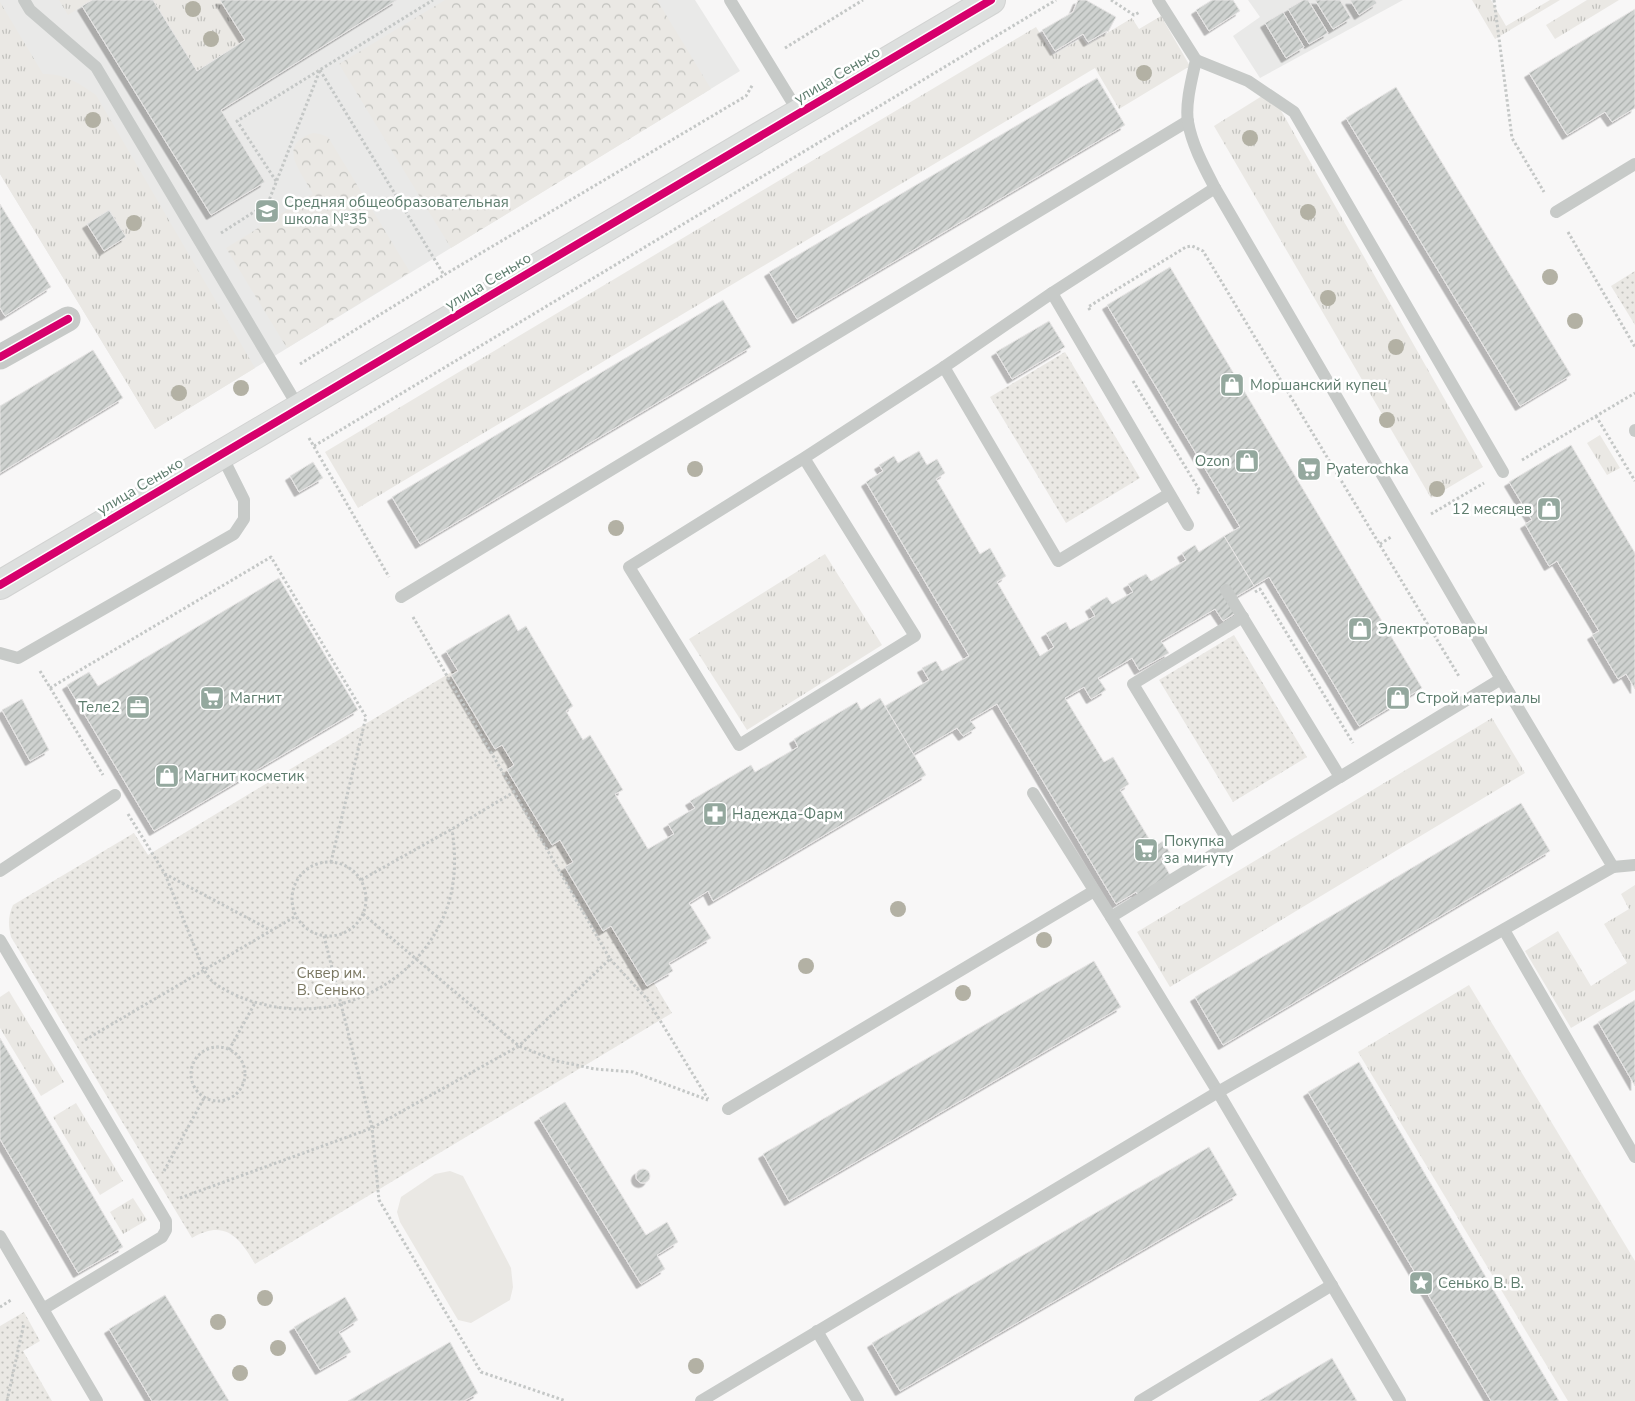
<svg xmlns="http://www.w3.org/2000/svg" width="1635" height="1401" font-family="'Nunito Sans',sans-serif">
<defs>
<pattern id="grass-tufts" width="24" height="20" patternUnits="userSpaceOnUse" patternTransform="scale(1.25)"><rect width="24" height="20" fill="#eae8e4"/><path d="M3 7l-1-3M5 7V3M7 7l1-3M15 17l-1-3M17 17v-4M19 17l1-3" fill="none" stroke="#c1c1bd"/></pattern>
<pattern id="forest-crowns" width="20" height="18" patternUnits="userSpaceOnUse" patternTransform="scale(1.25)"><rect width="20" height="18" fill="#eae8e4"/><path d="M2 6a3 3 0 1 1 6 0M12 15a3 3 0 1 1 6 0" fill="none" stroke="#c1c1bd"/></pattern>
<pattern id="park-dots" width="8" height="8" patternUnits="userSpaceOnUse" patternTransform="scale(1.25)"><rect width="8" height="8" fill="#eae8e4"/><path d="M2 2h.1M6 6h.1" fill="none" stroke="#c1c1bd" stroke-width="1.8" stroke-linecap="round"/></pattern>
<pattern id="building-hatch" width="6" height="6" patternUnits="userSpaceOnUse" patternTransform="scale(1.25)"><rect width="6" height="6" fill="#cfd2d0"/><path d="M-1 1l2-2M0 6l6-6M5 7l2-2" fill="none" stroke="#abb0ad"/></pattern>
<filter id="shadow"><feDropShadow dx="-4.5" dy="4.5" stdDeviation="0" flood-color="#0004"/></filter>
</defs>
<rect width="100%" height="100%" fill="#f8f7f7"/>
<g fill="#e9e9e8">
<path d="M0,0H695L740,71L155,429L0,174Z"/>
<path d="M1248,0H1403L1260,78L1233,36L1260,17Z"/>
</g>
<g fill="url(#grass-tufts)" fill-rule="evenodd">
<path d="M59,0H92L68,15Z"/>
<path d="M153,0H220L245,40L197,71Z"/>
<path d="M1472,0H1491L1506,26L1550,0H1560L1495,39Z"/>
<path d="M1587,0H1619L1555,39L1546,25Z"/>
<path d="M0,2L43,74C64,73 79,83 96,95L255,368L155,429L0,174ZM109,210L126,237L104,251L88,224Z"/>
<path d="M1161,16L1190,66L1119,109L1095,68L358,508L325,452L1036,27L1053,55L1082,38L1087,45L1132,18L1139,29Z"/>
<path d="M1270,91L1483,467L1431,498L1214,126Z"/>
<path d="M1600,435L1620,468L1607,475L1587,443Z"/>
<path d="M825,554L882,645L747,730L689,639Z"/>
<path d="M1492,718L1525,773L1170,987L1137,932Z"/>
<path d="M1635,885V990L1571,1028L1525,951L1558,931L1591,986L1627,963L1604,924L1629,909L1621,894Z"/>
<path d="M1469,985L1635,1261V1401H1568L1358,1052Z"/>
<path d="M9,991L64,1082L41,1096L0,1028V997Z"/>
<path d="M76,1103L123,1181L100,1195L53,1117Z"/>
<path d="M133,1198L147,1220L123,1234L110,1212Z"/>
</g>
<g fill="url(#forest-crowns)">
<path d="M445,0H657L711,89L451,248L339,64Z"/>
<path d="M313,133L320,134L328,137L410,272L287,348L226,248L313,194C302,173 275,145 313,133Z"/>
</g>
<g fill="url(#park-dots)">
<path d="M1635,271V325L1611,286Z"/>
<path d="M1065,352L1140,478L1066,523L990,397Z"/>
<path d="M1234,635L1307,757L1233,802L1159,680Z"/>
<path d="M463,665L672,1013L255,1264C239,1237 225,1219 192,1238L11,937C8,925 8,916 13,905L134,833L148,855Z"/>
<path d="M24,1312L40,1341L23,1351L52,1401H0V1326Z"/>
</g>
<path fill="#eae8e4" d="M450,1171L463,1176L511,1268L513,1287L510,1300L471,1323L458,1320L400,1222L397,1212L401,1197L435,1174Z"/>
<g fill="url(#building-hatch)" stroke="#e8e6e6" filter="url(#shadow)">
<path d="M92,0H153L197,71L245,40L220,0H397L221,110L265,182L211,215L82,6Z"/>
<path d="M1078,0H1086L1116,17L1108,32L1107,31L1088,42L1083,34L1055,51L1042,30L1073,12Z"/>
<path d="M1212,0H1233L1240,11L1209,31L1196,10Z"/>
<path d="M1303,0H1308L1328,33L1309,44L1288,9Z"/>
<path d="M1315,0H1340L1351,18L1333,29Z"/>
<path d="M1350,0H1375L1377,3L1359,15Z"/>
<path d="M1635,9V108L1612,122L1605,112L1567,135L1529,73Z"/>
<path d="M1283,12L1304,47L1286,58L1265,23Z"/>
<path d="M1097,78L1125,125L797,319L769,272Z"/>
<path d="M1396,87L1571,375L1520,406L1346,118Z"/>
<path d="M0,204L51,287L5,316L0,308Z"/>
<path d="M109,210L126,237L104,251L87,224Z"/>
<path d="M1170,267L1422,688L1359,726L1269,577L1254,586L1224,536L1240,527L1107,305Z"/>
<path d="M723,300L751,347L420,544L392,497Z"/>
<path d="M1049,321L1065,347L1012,379L996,352Z"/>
<path d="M93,350L123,398L0,473V406Z"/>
<path d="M1571,445L1635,553V689L1626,674L1618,679L1592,635L1599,631L1557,561L1549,566L1525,524L1532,520L1509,482Z"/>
<path d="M919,451L927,465L937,459L945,473L936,479L980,554L990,548L1006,576L997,582L1040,656L1054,647L1046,633L1066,622L1070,630L1095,616L1090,607L1107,597L1112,604L1133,592L1128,584L1146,574L1151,581L1186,560L1182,553L1195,545L1199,552L1224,536L1254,586L1232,599L1239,611L1223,621L1215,609L1161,641L1169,653L1139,670L1132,658L1098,678L1106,690L1091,699L1084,687L1065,698L1104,762L1113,757L1129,784L1120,790L1154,847L1163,841L1170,853L1161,859L1170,875L1141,900L1136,892L1116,904L997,704L970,720L976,728L963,736L957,728L913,754L885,706L929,680L922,668L936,661L942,671L969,656L866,482L883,471L879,465L894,456L898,463Z"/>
<path d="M313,462L323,478L299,492L290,476Z"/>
<path d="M279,578L358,710L154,831L67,685L89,672L98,686Z"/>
<path d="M509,614L518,631L526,626L573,706L566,711L583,740L590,735L623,790L615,794L648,849L674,834L668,824L695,808L690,801L751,765L755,772L798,747L794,739L857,702L861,710L880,698L926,775L713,901L708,891L689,903L711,938L669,963L673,971L647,986L611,926L603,931L565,867L573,862L560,840L552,845L507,770L514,765L502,745L495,749L451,675L458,671L446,651Z"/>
<path d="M22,699L49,750L30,761L2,710Z"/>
<path d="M1521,803L1550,851L1223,1045L1195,997Z"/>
<path d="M1094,961L1121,1007L789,1201L763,1154Z"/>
<path d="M1635,1000V1086L1598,1022Z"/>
<path d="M0,1038L123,1247L78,1273L0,1139Z"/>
<path d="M1359,1062L1559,1401H1491L1308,1092Z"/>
<path d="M565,1102L646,1235L667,1222L678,1242L657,1255L665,1269L641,1284L539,1118Z"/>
<path d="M1209,1147L1237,1195L900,1391L872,1343Z"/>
<circle cx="643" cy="1176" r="7"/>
<path d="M165,1295L229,1401H152L109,1329Z"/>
<path d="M345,1297L358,1320L339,1332L351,1352L320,1370L294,1327Z"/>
<path d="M450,1342L478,1393L464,1401H348Z"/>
<path d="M1332,1358L1357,1401H1259Z"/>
</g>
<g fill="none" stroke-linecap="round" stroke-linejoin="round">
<defs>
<path id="secondary" d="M0,585L991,0"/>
</defs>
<use href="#secondary" stroke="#d2d3d2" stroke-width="30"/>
<g stroke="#c4c7c6" stroke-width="3" stroke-dasharray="2.5 2.5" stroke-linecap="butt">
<path d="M1111,0L1134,15L1140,12"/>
<path d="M1494,0L1512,138L1544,192"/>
<path d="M785,48L863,0"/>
<path d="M320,70L444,275L746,96L753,84"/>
<path d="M276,181L237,121L433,0"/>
<path d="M1568,232L1635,347"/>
<path d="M221,233L268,203L320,70"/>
<path d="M1090,310L1088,307L1186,247L1192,246L1203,251L1460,678"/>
<path d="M300,364L444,275"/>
<path d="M1133,381L1200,491L1196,494"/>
<path d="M1596,416L1635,481"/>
<path d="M309,438L389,577"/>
<path d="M314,446L1056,0"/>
<path d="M1522,460L1635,393"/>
<path d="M1431,514L1484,483"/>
<path d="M1380,544L1391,537"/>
<path d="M1255,592L1260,589L1353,743"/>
<path d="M413,617L514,792"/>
<path d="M40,671L103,775"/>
<path d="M50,688L271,557L366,717L331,862"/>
<path d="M128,814L165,874L272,931"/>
<circle cx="329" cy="899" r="37"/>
<path d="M165,874L204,970C206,973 208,977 211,980C221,990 247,1001 262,1004C338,1024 420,983 447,908C456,882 456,856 452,829"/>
<path d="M363,914L519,1046L557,1061L595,1069L633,1072L708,1100"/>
<path d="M324,936L372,1128L379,1200L481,1372L566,1401"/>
<path d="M610,959L647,999L708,1099"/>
<path d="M85,1040L296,916"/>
<circle cx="218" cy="1074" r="27"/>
<path d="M229,1050L255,1003"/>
<path d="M164,1171L204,1098"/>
<path d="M180,1198L372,1128L519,1046L610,959L514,792L452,829L361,880"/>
<path d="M0,1307L11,1300"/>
<path d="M7,1401L24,1323"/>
</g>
<g stroke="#c7cac8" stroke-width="12">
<path d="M24,0L30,10L96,67L299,408"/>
<path d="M730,0L799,113"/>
<path d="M1196,60L1248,81L1294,112L1503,472"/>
<path d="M1556,212L1635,164"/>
<path d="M944,367L1058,561L1169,494"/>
<path d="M1635,430V431"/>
<path d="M804,458L915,636L739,745L629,567L804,458L944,367L1052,293"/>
<path d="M1188,525L1052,293L1215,188"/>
<path d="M1226,590L1340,777L1501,679"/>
<path d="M401,597L1188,121"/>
<path d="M0,653L18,658L234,534L244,519V500L221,454"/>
<path d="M1033,793L1111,917L1340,777"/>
<path d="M1230,844L1133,684L1243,617"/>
<path d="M1613,867L1635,865"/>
<path d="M0,871L115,795"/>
<path d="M1111,917L1218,1092L1400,1401"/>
<path d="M1504,930L1635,1157"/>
<path d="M0,940L166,1221V1230L162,1237L43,1309"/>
<path d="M728,1109L1094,891"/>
<path d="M0,1236L97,1401"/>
<path d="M817,1331L858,1401"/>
<path d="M701,1401L1218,1092L1613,867L1501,679L1215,188C1204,167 1192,145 1188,122C1185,104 1192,78 1196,60L1158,0"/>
<path d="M1140,1401L1332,1285"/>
</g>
<path stroke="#c7cac8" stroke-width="25" d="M0,357L68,319"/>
<use href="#secondary" stroke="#dddfde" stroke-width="28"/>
<defs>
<g id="cycleway">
<path d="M0,357L68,319"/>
<path d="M0,585L991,0"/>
</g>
</defs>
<use href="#cycleway" stroke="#fff" stroke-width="11"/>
<use href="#cycleway" stroke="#d6006c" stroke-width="8"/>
</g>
<g fill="#b3b1a4">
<circle cx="193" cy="9" r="8"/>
<circle cx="211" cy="39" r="8"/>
<circle cx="1144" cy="73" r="8"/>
<circle cx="93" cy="120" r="8"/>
<circle cx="1250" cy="138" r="8"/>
<circle cx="1308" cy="212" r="8"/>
<circle cx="134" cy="223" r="8"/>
<circle cx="1550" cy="277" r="8"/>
<circle cx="1328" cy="298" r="8"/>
<circle cx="1575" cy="321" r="8"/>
<circle cx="1396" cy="347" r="8"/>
<circle cx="241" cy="388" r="8"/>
<circle cx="179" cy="393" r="8"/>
<circle cx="1387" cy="420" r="8"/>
<circle cx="695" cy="469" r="8"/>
<circle cx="1437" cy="489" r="8"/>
<circle cx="616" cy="528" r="8"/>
<circle cx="898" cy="909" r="8"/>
<circle cx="1044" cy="940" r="8"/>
<circle cx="806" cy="966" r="8"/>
<circle cx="963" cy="993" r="8"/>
<circle cx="265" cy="1298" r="8"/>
<circle cx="218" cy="1322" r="8"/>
<circle cx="278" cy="1348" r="8"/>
<circle cx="696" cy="1366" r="8"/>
<circle cx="240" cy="1373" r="8"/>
</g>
<defs>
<symbol id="school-square" viewBox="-11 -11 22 22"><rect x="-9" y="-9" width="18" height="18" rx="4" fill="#94a89e" stroke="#fff"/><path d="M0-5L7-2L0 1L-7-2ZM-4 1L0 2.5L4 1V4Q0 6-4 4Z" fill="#fff"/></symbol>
<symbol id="shop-square" viewBox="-11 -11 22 22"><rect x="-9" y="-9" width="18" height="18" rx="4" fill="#94a89e" stroke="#fff"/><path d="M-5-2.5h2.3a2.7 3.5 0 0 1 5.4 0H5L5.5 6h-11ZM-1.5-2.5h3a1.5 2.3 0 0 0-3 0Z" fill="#fff"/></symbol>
<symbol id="supermarket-square" viewBox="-11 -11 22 22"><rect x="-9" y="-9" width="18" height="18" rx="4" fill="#94a89e" stroke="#fff"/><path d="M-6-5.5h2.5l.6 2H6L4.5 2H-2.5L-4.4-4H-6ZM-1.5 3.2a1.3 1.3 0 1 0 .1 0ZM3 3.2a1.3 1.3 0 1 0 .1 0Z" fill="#fff"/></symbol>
<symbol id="office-square" viewBox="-11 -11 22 22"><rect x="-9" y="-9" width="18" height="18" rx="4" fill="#94a89e" stroke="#fff"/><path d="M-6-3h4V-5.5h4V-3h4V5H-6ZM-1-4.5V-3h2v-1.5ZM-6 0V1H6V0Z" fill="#fff"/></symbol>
<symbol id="pharmacy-square" viewBox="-11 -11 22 22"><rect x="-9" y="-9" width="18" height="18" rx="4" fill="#94a89e" stroke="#fff"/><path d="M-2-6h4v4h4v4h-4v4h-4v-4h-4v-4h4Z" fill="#fff"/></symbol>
<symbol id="sight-square" viewBox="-11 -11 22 22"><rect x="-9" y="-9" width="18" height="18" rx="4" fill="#94a89e" stroke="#fff"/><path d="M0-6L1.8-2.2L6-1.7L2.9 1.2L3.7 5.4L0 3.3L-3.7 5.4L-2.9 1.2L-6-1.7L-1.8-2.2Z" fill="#fff"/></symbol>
</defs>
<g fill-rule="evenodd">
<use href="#school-square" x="253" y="197" width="28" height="28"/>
<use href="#shop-square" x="1218" y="371" width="28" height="28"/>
<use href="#shop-square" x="1233" y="447" width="28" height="28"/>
<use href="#supermarket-square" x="1295" y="455" width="28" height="28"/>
<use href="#shop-square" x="1535" y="495" width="28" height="28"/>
<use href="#shop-square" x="1346" y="615" width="28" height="28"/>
<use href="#supermarket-square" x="198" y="684" width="28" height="28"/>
<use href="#shop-square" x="1384" y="684" width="28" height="28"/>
<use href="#office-square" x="124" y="693" width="28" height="28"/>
<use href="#shop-square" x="153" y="762" width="28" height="28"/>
<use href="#pharmacy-square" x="701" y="800" width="28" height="28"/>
<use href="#supermarket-square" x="1132" y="836" width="28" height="28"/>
<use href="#sight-square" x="1407" y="1269" width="28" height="28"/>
</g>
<g text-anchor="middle" stroke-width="5" stroke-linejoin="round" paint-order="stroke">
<g font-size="15" fill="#5e7d6e" stroke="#fff">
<text transform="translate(837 75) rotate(-31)" y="5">улица Сенько</text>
<text transform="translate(488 281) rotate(-31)" y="5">улица Сенько</text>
<text transform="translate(140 486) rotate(-31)" y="5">улица Сенько</text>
</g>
<g font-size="15" fill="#5e7d6e" stroke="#fff" text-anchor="start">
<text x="284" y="207">Средняя общеобразовательная<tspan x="284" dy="17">школа №35</tspan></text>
<text x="1250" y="390">Моршанский купец</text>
<text x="1230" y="466" text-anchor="end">Ozon</text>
<text x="1326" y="474">Pyaterochka</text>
<text x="1532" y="514" text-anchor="end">12 месяцев</text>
<text x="1378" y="634">Электротовары</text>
<text x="230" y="703">Магнит</text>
<text x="1416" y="703">Строй материалы</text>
<text x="120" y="712" text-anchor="end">Теле2</text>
<text x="184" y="781">Магнит косметик</text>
<text x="732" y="819">Надежда-Фарм</text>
<text x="1164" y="846">Покупка<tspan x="1164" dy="17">за минуту</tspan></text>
<text x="1438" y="1288">Сенько В. В.</text>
</g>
<g font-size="15" fill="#7a7761" stroke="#fff">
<text x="331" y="978">Сквер им.<tspan x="331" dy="17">В. Сенько</tspan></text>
</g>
</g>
</svg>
